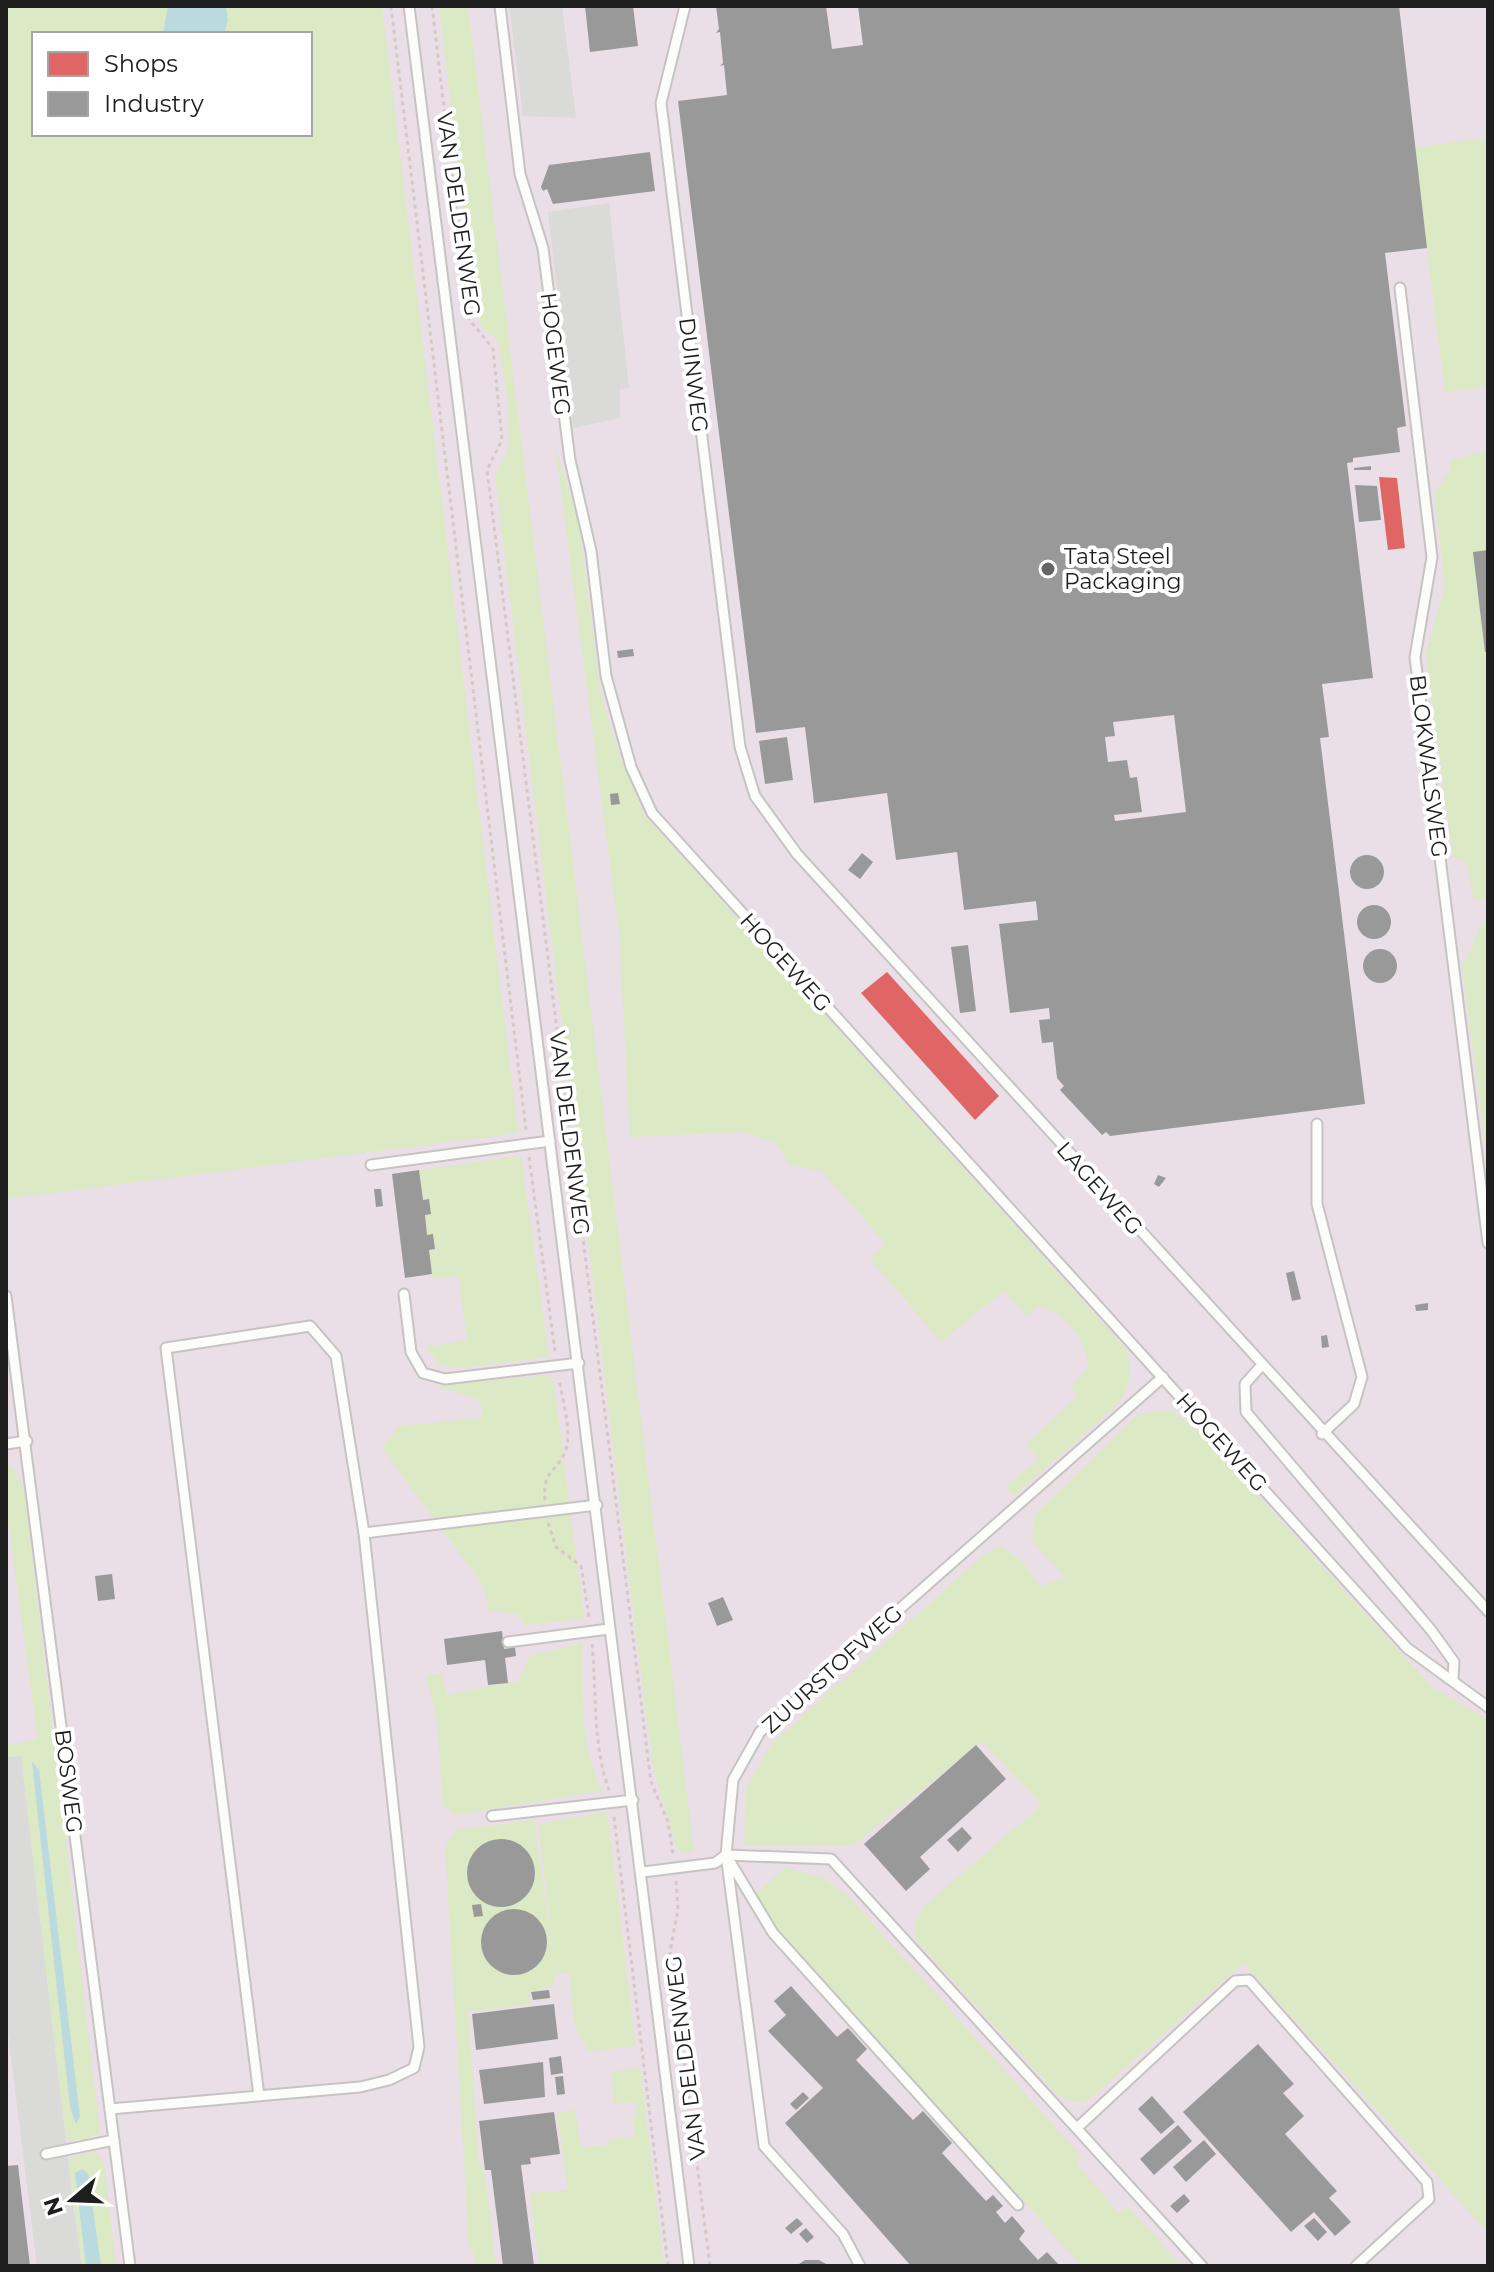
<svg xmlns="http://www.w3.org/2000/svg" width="1494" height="2272" font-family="Montserrat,sans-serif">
<rect width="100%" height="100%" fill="#eceae7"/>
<path fill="#eadfe6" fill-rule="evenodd" d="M6,6H1488V2266H6ZM34,34H310V134H34Z"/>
<g fill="#dadad8">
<path d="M509,6H562L576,118L523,116Z"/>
<path d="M609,203L629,388L620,389V418L573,428L548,212Z"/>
<path d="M21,1755L74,2211L82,2266H37L6,2017V1757Z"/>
</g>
<g fill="#dbe9c5">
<path d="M6,6H168L163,34H34V134H310V34H224L228,20L226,6H382L518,1133L6,1199Z"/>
<path d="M439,6H468L694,1852L683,1853L676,1847L654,1771L644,1699L495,476L509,446L508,402L498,341L481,326L473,297Z"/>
<path d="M1488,138V410L1485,387L1445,392L1414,147Z"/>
<path d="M555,446L579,524L601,696L621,760L644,815L1127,1350C1132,1372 1131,1385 1118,1404L1014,1496L1005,1486L1039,1459L1026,1444L1078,1396L1071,1388L1089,1365C1081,1333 1070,1318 1039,1305L1028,1316L1003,1291L941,1342L870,1259L885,1243L822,1171L790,1165L776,1143L744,1132L630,1137L619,933Z"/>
<path d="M1488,451V899L1474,900L1466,861L1453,858L1426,654L1445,583L1434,494L1449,472L1451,460Z"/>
<path d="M1488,916V1168L1462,965C1476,946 1474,931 1488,916Z"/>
<path d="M521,1156L549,1357L460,1368L440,1365L426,1347L467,1340L458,1276L433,1279L419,1170Z"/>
<path d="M548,1375L554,1382L584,1619L525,1625L516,1614L489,1611L483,1585L382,1448L399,1426L482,1418V1407L476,1398L436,1386Z"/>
<path d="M1172,1410L1202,1435L1432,1687L1488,1720V2232L1243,1963L1095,2095C1079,2105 1071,2104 1056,2093L916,1940V1923L923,1907L1042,1805L982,1741L852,1846H744L746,1788L772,1743L984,1555L1001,1546L1023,1562L1039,1586L1067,1578L1032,1541L1034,1516L1139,1414Z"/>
<path d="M6,1464L14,1470L24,1488L100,2133L85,2140H66L21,1756L6,1757V1745L38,1740L6,1505Z"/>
<path d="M582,1643C584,1690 578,1750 603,1791L455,1815L443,1806L437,1723L426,1674H442L447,1695L518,1681L530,1656Z"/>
<path d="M607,1812L636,2046L589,2051L575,2026L569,1974H556L552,1986L528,1993L530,2004L468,2012L479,2165L484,2166L496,2266H475L474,2252L469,2247L445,1846L456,1830L534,1820L555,1967L538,1824Z"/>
<path d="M785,1867L823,1878L849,1897L1081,2156L1076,2164L1119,2213L1128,2206L1181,2266H1082L775,1927L754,1896Z"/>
<path d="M640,2068L664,2266H539L530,2193L568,2190L557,2113L575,2110L581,2147L608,2145L609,2139L635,2136L633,2115L637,2114L636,2102L614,2104L612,2072Z"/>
<path d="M93,2151L104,2162L116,2266H82L68,2159Z"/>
</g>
<g fill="#badadf">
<path d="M168,6H226L228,20L224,34H163Z"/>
<path d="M32,1762L39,1770L80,2117L76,2124L70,2107Z"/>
<path d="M83,2169L88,2174L101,2266H86L75,2173Z"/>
</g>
<g fill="#e06666">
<path d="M1379,477L1397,478L1405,548L1388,550Z"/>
<path d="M887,972L999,1096L975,1120L861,993Z"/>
</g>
<g fill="#999" fill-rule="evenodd">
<path d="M585,6H633L638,46L590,52Z"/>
<path d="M716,6H826L832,49L863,45L858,6H1399L1427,248L1385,253L1406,426L1397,428L1400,452L1353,458V462L1347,463L1373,678L1322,684L1329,737L1320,738L1365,1104L1110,1136L1106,1132L1102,1135L1060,1090L1064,1086L1057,1078L1053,1042L1042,1043L1039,1020L1050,1019L1049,1008L1010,1013L999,924L1038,920L1036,901L964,910L957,852L896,860L887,793L814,803L805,727L756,733L678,101L727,95L724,65L720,66L723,63L720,32L716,33L719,29ZM1174,715L1186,812L1115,821L1114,815L1142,812L1137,777L1130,778L1127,760L1108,762L1105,737L1115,736L1113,722Z"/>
<path d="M650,152L655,191L553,204L547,189L543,191L541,187L549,165Z"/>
<path d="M1371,466V470H1354V468Z"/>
<path d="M1355,485L1377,486L1381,520L1359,522Z"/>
<path d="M1488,550V652H1485L1473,552Z"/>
<path d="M633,649L634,656L618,658L617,651Z"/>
<path d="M787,737L793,780L765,784L759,741Z"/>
<path d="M618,793L620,804L611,805L610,794Z"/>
<path d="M862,853L873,862L860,879L848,870Z"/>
<circle cx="1367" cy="872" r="17"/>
<circle cx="1374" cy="922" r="17"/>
<path d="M968,945L976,1011L960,1013L951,947Z"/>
<circle cx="1380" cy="966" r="17"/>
<path d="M419,1170L423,1200L429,1199L431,1214L425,1215L427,1235L433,1234L435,1249L429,1250L432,1274L405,1278L392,1174Z"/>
<path d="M1158,1175L1166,1178L1159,1187L1154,1184Z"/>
<path d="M374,1189H381L383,1206L376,1207Z"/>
<path d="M1294,1271L1301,1299L1292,1301L1286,1273Z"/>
<path d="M1428,1303V1310L1416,1311L1415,1305Z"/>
<path d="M1327,1335L1329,1347L1322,1348L1321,1336Z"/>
<path d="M112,1574L115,1599L98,1601L95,1576Z"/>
<path d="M723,1597L733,1620L717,1626L708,1603Z"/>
<path d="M502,1631L504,1649L515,1647L516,1656L505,1658L508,1683L488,1685L485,1660L447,1665L444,1639Z"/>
<path d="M976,1745L1006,1779L920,1857L930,1869L906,1891L864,1844Z"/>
<path d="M962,1827L972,1838L958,1852L947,1840Z"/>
<circle cx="501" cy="1873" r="34"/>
<path d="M481,1904L483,1916L474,1917L472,1905Z"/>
<circle cx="514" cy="1942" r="33"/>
<path d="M791,1986L837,2037L848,2028L867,2049L856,2060L913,2120L923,2111L952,2143L942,2153L986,2201L993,2195L1003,2206L996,2212L1005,2223L1012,2216L1025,2231L1019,2239L1038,2260L1047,2252L1060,2266H911L785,2123L823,2088L768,2031L786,2015L774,2001Z"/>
<path d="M549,1990L550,1998L533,2000L531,1992Z"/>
<path d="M554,2004L558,2039L476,2050L472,2014Z"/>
<path d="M1258,2044L1294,2084L1283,2093L1304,2116L1285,2134L1337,2191L1329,2198L1351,2222L1335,2236L1314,2212L1291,2232L1183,2112Z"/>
<path d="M561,2056L563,2073L551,2075L549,2058Z"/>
<path d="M543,2062L545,2097L484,2104L479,2070Z"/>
<path d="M563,2076L565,2094L557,2095L555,2077Z"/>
<path d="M803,2092L809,2098L796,2110L790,2104Z"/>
<path d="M1152,2096L1175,2122L1161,2134L1138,2109Z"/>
<path d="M554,2112L560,2154L530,2158L531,2164L521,2165L534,2266H503L491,2170H485L479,2121Z"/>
<path d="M1178,2125L1192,2141L1154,2175L1140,2159Z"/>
<path d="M1204,2140L1216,2154L1186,2182L1173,2167Z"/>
<path d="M18,2165L30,2266H6V2166Z"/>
<path d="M1184,2194L1190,2201L1177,2213L1170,2206Z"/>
<path d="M797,2218L803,2224L791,2234L785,2228Z"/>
<path d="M1314,2218L1327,2232L1318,2241L1304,2226Z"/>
<path d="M806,2228L814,2237L807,2243L799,2234Z"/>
<path d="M805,2260H819L830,2266H796Z"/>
</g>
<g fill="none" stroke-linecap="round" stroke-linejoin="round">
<defs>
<g id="service">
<path d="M409,6L689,2266"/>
<path d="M500,6L520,174L543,248L570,460L591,551L606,676L631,767L652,813L1407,1648L1488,1707"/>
<path d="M685,6L661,103L740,747L755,796L797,854L1488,1611"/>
<path d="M1400,288L1432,557L1415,657L1488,1243"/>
<path d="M1317,1124V1204L1362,1377L1354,1404L1322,1434"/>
<path d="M371,1165L550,1141"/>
<path d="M404,1294L411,1352L423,1373L445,1379L579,1363"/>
<path d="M6,1296L130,2266"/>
<path d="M1261,1366L1245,1384L1246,1412L1431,1630L1454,1662L1453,1678"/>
<path d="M6,1444L27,1441"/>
<path d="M364,1533L597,1505"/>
<path d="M508,1642L609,1629"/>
<path d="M492,1816L633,1800"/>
<path d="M727,1862L764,2146L843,2234L860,2266"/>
<path d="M643,1872L715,1863L726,1855L831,1859L1202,2266"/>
<path d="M110,2109L360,2087L389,2080L414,2068L419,2047L364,1533L336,1356L310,1326L166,1348L259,2096"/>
<path d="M1077,2128L1235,1981L1249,1980L1427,2182L1429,2199L1356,2266"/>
<path d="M46,2154L114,2140"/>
<path d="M1018,2205L773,1933L726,1855L733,1780L760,1732L1163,1377"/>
</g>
</defs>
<use href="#service" stroke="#c5c4c3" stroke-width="13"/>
<g stroke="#d6c8c6" stroke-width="3" stroke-dasharray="4 4" stroke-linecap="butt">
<path d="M391,6L526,1130"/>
<path d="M432,6L469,319L493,349L502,440L487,470L651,1782L668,1822L673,1854"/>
<path d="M529,1157L555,1352"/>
<path d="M545,1500C542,1469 558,1473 566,1449C572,1430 562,1399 559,1379"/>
<path d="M548,1523L556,1547L581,1566L589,1617"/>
<path d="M592,1644C597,1693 592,1743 609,1790"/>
<path d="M614,1817L668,2266"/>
<path d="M676,1881L678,1909L670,1952L710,2266"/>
</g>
<use href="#service" stroke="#fcfcfb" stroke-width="9"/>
</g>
<circle fill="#666564" stroke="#fff" stroke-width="3" cx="1048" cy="569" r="8"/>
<g text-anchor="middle" stroke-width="8" stroke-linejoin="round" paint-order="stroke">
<g font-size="22" fill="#1e1e1e" stroke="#fff">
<text transform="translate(459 214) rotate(82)" y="8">VAN DELDENWEG</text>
<text transform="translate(556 354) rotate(83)" y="8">HOGEWEG</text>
<text transform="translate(694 375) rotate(83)" y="8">DUINWEG</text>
<text transform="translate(1429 766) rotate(83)" y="8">BLOKWALSWEG</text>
<text transform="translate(786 962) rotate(48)" y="8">HOGEWEG</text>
<text transform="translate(570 1133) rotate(83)" y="8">VAN DELDENWEG</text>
<text transform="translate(1100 1188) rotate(48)" y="8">LAGEWEG</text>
<text transform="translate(1222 1442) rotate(48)" y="8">HOGEWEG</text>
<text transform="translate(832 1669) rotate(-42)" y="8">ZUURSTOFWEG</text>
<text transform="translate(69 1781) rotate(83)" y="8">BOSWEG</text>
<text transform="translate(685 2058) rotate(-97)" y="8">VAN DELDENWEG</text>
</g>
<g font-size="22" fill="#1e1e1e" stroke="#fff" text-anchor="start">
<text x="1064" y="564">Tata Steel<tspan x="1064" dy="25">Packaging</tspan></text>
</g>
</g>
<rect width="1494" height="2272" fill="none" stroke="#1e1e1e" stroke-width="16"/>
<rect x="32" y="32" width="280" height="104" fill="#ffffff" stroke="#a5a5a5" stroke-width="2"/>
<rect x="48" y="52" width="40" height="24" fill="#e06666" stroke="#a5a5a5" stroke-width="2"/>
<text x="104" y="72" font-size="24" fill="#1e1e1e">Shops</text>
<rect x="48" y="92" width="40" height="24" fill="#999999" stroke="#a5a5a5" stroke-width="2"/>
<text x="104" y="112" font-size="24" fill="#1e1e1e">Industry</text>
<g transform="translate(72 2200) rotate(251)" stroke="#ffffff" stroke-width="6" paint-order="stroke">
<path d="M0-6L14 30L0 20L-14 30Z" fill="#1e1e1e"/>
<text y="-12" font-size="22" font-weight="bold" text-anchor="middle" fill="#1e1e1e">N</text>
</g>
</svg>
